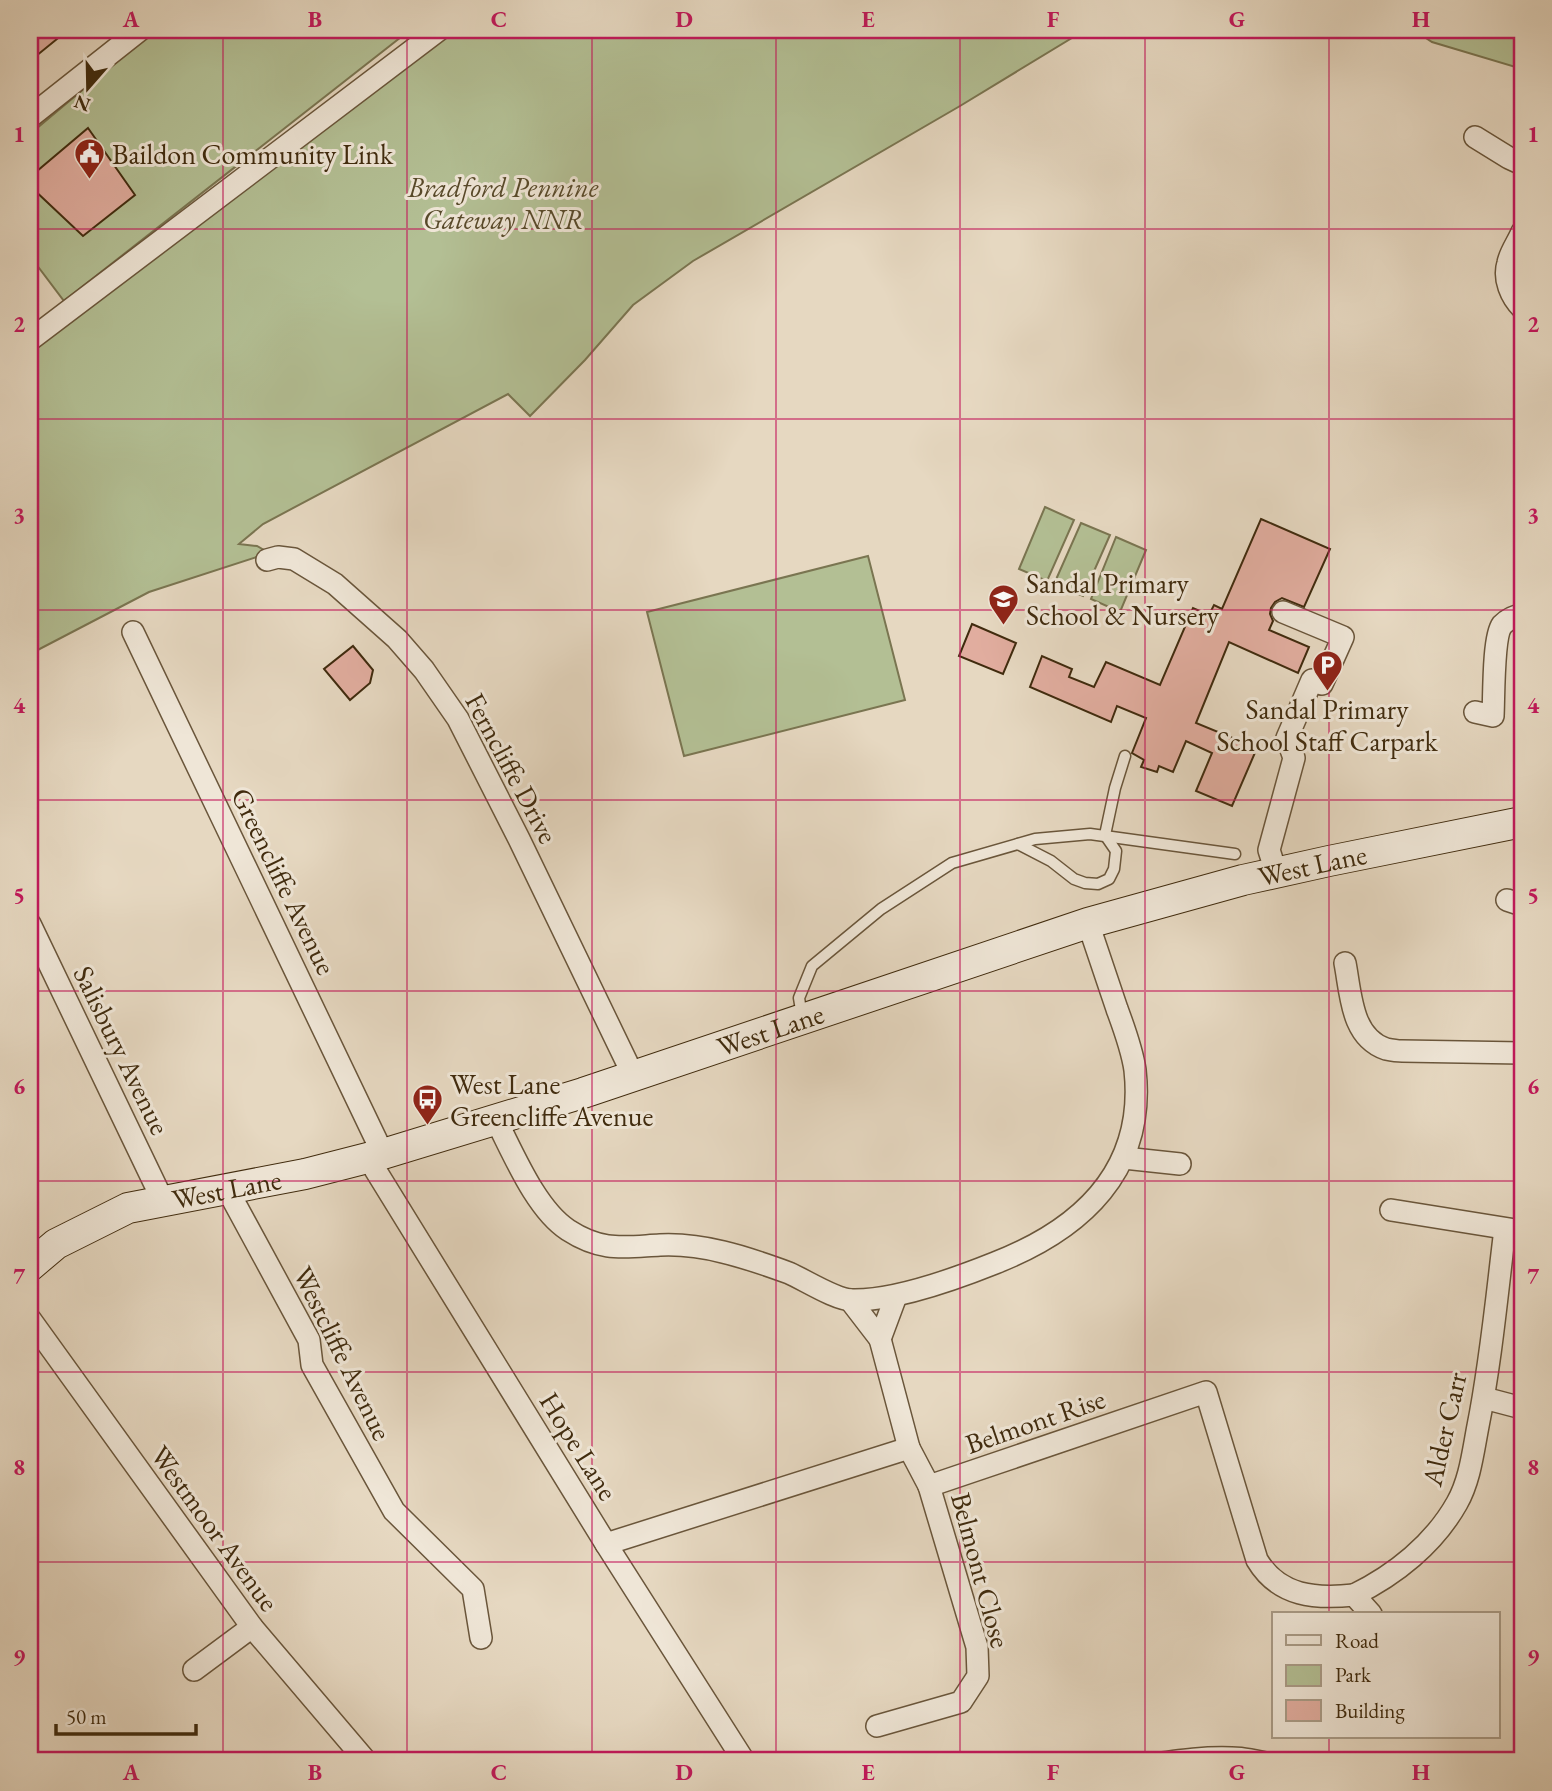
<svg xmlns="http://www.w3.org/2000/svg" width="1552" height="1791" font-family="'EB Garamond',serif">
<rect width="100%" height="100%" fill="#e6d8c1"/>
<filter id="stains"><feTurbulence type="fractalNoise" baseFrequency=".00286" numOctaves="4"/><feColorMatrix values="0 0 0 0 .2 0 0 0 0 .09 0 0 0 0 .02 0 0 0 .5 -.17"/></filter>
<radialGradient id="worn" r=".72"><stop offset=".6" stop-color="#630" stop-opacity="0"/><stop offset="1" stop-color="#630" stop-opacity=".3"/></radialGradient>
<g fill="#b3bf94" stroke="#7a7551" stroke-width="2">
<path d="M154,30H410L64,301L30,256V134Z"/>
<path d="M447,30H1085L960,106L693,261L633,305L585,360L530,416L508,394L263,524L239,544L257,546L269,553L149,592L30,654V344Z"/>
<path d="M1414,30H1522V69L1432,42Z"/>
<path d="M1045,507L1074,520L1047,581L1019,569Z"/>
<path d="M1081,523L1110,535L1083,596L1054,584Z"/>
<path d="M1116,537L1146,550L1120,612L1091,599Z"/>
<path d="M868,556L905,700L684,756L647,612Z"/>
</g>
<g fill="#e1ad9f" stroke="#402b0e" stroke-width="2">
<path d="M30,30H68L30,61Z"/>
<path d="M88,128L135,195L83,236L30,186V177Z"/>
<path d="M1261,519L1330,549L1304,607L1282,598L1275,602L1271,608L1270,614L1273,621L1269,630L1309,647L1298,673L1229,642L1196,723L1257,748L1232,806L1196,791L1212,753L1186,741L1173,772L1159,766L1157,772L1141,767L1144,760L1132,753L1146,718L1117,706L1111,722L1030,687L1042,656L1072,669L1069,677L1094,687L1106,662L1160,685L1193,608L1209,615L1214,605L1222,609Z"/>
<path d="M972,624L1016,643L1003,674L959,656Z"/>
<path d="M353,646L373,670L370,683L350,700L324,669Z"/>
</g>
<g fill="none" stroke-linecap="round" stroke-linejoin="round">
<defs>
<g id="lane">
<path d="M1018,844L1051,861L1074,879L1085,883L1098,884L1109,879L1114,869L1116,851L1105,835L1115,788L1125,756"/>
<path d="M802,1016L799,998L812,966L881,909L952,863L1035,839L1090,834L1235,854"/>
<path d="M1137,1761C1171,1756 1207,1750 1241,1753C1256,1755 1271,1759 1285,1761"/>
</g>
<g id="street">
<path d="M30,117L140,30"/>
<path d="M1475,137L1509,158L1522,164"/>
<path d="M1522,232C1518,242 1510,252 1508,263C1503,279 1511,297 1522,308"/>
<path d="M30,340L439,30"/>
<path d="M267,560L278,557L294,559L335,584L397,639L424,670L458,719L519,839L633,1075"/>
<path d="M133,632L383,1154"/>
<path d="M1475,712L1493,716C1494,698 1493,637 1502,625C1507,620 1515,616 1522,615"/>
<path d="M1276,872L1269,850L1294,758L1287,738L1312,680L1322,684L1343,637L1283,612"/>
<path d="M1507,900L1522,905"/>
<path d="M30,924L163,1201"/>
<path d="M1345,963C1351,994 1351,1037 1386,1049C1391,1050 1397,1051 1402,1051L1522,1053"/>
<path d="M496,1120C514,1155 536,1209 568,1230C602,1252 623,1247 660,1245C681,1244 703,1247 723,1252C745,1257 767,1265 789,1273C805,1280 836,1300 852,1300C895,1301 955,1279 995,1263C1082,1229 1146,1170 1135,1070C1132,1049 1124,1028 1117,1009C1107,980 1098,952 1088,923"/>
<path d="M368,1158L606,1544L744,1761"/>
<path d="M1124,1158L1180,1164"/>
<path d="M227,1189L309,1340L312,1365L394,1511L473,1589L481,1638"/>
<path d="M1391,1210L1522,1231"/>
<path d="M850,1300L880,1339L896,1296"/>
<path d="M30,1319L252,1627L366,1761"/>
<path d="M880,1339L909,1448"/>
<path d="M1484,1398L1522,1408"/>
<path d="M606,1544L909,1448L929,1486L1206,1392L1257,1560C1279,1597 1316,1599 1354,1595L1371,1614"/>
<path d="M1354,1595C1395,1575 1434,1544 1457,1503C1470,1480 1473,1452 1478,1426C1491,1361 1497,1294 1505,1229"/>
<path d="M194,1670L252,1627"/>
<path d="M877,1726L961,1702L978,1676L977,1647L929,1486"/>
</g>
<g id="secondary">
<path id="s1" d="M30,1266L56,1244L128,1208L305,1174L383,1154L583,1093L1088,923L1243,880L1329,861L1522,822"/>
</g>
</defs>
<use href="#lane" stroke="#6a563b" stroke-width="13"/>
<use href="#street" stroke="#6a563b" stroke-width="24"/>
<use href="#secondary" stroke="#402b0e" stroke-width="32"/>
<use href="#lane" stroke="#efe6d7" stroke-width="10"/>
<use href="#street" stroke="#efe6d7" stroke-width="21"/>
<use href="#secondary" stroke="#efe6d7" stroke-width="30"/>
</g>
<path fill="none" stroke="#c2185b" stroke-width="2" stroke-opacity="0.55" d="M223,30V1761M407,30V1761M592,30V1761M776,30V1761M960,30V1761M1145,30V1761M1329,30V1614M30,229H1522M30,419H1522M30,610H1522M30,800H1522M30,991H1522M30,1181H1522M30,1372H1522M30,1562H1522M1329,1737V1761"/>
<defs>
<symbol id="civic-pin" viewBox="-11 -11 22 30"><path d="M0 17L-7.5 6A9.5 9.5 0 1 1 7.5 6Z" fill="#8f2418" stroke="#efe6d7"/><path d="M-.6-6.5H3V-4.5H.6V-3L4-1V1h2V6H-6V1h2V-1L-.6-3ZM-1.2 2.5V6h2.4V2.5Z" fill="#fff"/></symbol>
<symbol id="school-pin" viewBox="-11 -11 22 30"><path d="M0 17L-7.5 6A9.5 9.5 0 1 1 7.5 6Z" fill="#8f2418" stroke="#efe6d7"/><path d="M0-5L7-2L0 1L-7-2ZM-4 1L0 2.5L4 1V4Q0 6-4 4Z" fill="#fff"/></symbol>
<symbol id="parking-pin" viewBox="-11 -11 22 30"><path d="M0 17L-7.5 6A9.5 9.5 0 1 1 7.5 6Z" fill="#8f2418" stroke="#efe6d7"/><path d="M-3.5-5.5H1a3.5 3.5 0 0 1 0 7H-1V5.5H-3.5ZM-1-3.4V-.6H.8a1.4 1.4 0 0 0 0-2.8Z" fill="#fff"/></symbol>
<symbol id="bus-pin" viewBox="-11 -11 22 30"><path d="M0 17L-7.5 6A9.5 9.5 0 1 1 7.5 6Z" fill="#8f2418" stroke="#efe6d7"/><path d="M-5-6H5V4H4V6H2V4H-2V6H-4V4H-5ZM-3.5-4V0h7V-4ZM-3.5 1.2v1.5H-2V1.2ZM2 1.2v1.5H3.5V1.2Z" fill="#fff"/></symbol>
</defs>
<g fill-rule="evenodd">
<use href="#civic-pin" x="72" y="136" width="35" height="47"/>
<use href="#school-pin" x="986" y="582" width="35" height="47"/>
<use href="#parking-pin" x="1310" y="648" width="35" height="47"/>
<use href="#bus-pin" x="410" y="1082" width="35" height="47"/>
</g>
<g text-anchor="middle" stroke-width="6" stroke-linejoin="round" paint-order="stroke">
<g font-size="28" fill="#402b0e" stroke="#efe6d7" text-anchor="start">
<text x="112" y="164">Baildon Community Link</text>
<text x="1026" y="593">Sandal Primary<tspan x="1026" dy="32">School &amp; Nursery</tspan></text>
<text x="1327" y="719" text-anchor="middle">Sandal Primary<tspan x="1327" dy="32">School Staff Carpark</tspan></text>
<text x="450" y="1094">West Lane<tspan x="450" dy="32">Greencliffe Avenue</tspan></text>
</g>
<g font-size="28" font-style="italic" fill="#574929" stroke="#efe6d7">
<text x="503" y="197">Bradford Pennine<tspan x="503" dy="32">Gateway NNR</tspan></text>
</g>
<g font-size="28" fill="#402b0e" stroke="#efe6d7">
<text transform="translate(512 768) rotate(62)" y="10">Ferncliffe Drive</text>
<text dy="10" stroke="none"><textPath href="#s1" startOffset="1349">West Lane</textPath></text>
<text transform="translate(284 881) rotate(64)" y="10">Greencliffe Avenue</text>
<text dy="10" stroke="none"><textPath href="#s1" startOffset="782">West Lane</textPath></text>
<text transform="translate(122 1050) rotate(64)" y="10">Salisbury Avenue</text>
<text dy="10" stroke="none"><textPath href="#s1" startOffset="215">West Lane</textPath></text>
<text transform="translate(343 1353) rotate(64)" y="10">Westcliffe Avenue</text>
<text transform="translate(1035 1421) rotate(-19)" y="10">Belmont Rise</text>
<text transform="translate(1444 1429) rotate(-77)" y="10">Alder Carr</text>
<text transform="translate(579 1446) rotate(58)" y="10">Hope Lane</text>
<text transform="translate(215 1528) rotate(54)" y="10">Westmoor Avenue</text>
<text transform="translate(981 1570) rotate(75)" y="10">Belmont Close</text>
</g>
</g>
<rect width="1552" height="1791" fill="none" stroke="#e6d8c1" stroke-width="77"/>
<rect x="1272" y="1612" width="228" height="126" fill="#efe6d7" stroke="#a99b87" stroke-width="2"/>
<rect x="1286" y="1635" width="35" height="10" fill="#efe6d7" stroke="#a99b87" stroke-width="2"/>
<text x="1335" y="1648" font-size="21" fill="#402b0e">Road</text>
<rect x="1286" y="1665" width="35" height="21" fill="#b3bf94" stroke="#a99b87" stroke-width="2"/>
<text x="1335" y="1682" font-size="21" fill="#402b0e">Park</text>
<rect x="1286" y="1700" width="35" height="21" fill="#e1ad9f" stroke="#a99b87" stroke-width="2"/>
<text x="1335" y="1718" font-size="21" fill="#402b0e">Building</text>
<g transform="translate(88 88) rotate(200)" stroke="#efe6d7" stroke-width="5" paint-order="stroke">
<path d="M0-5L12 26L0 18L-12 26Z" fill="#402b0e"/>
<text y="-10" font-size="19" font-weight="bold" text-anchor="middle" fill="#402b0e">N</text>
</g>
<path d="M56 1724v10h140v-10" fill="none" stroke="#402b0e" stroke-width="3.5"/>
<text x="66" y="1724" font-size="21" fill="#402b0e" stroke="#efe6d7" stroke-width="5" paint-order="stroke">50 m</text>
<rect x="38" y="38" width="1476" height="1714" fill="none" stroke="#c2185b" stroke-width="2.5"/>
<g font-size="23" text-anchor="middle" font-weight="bold" fill="#c2185b">
<text x="131" y="27">A</text>
<text x="315" y="27">B</text>
<text x="499" y="27">C</text>
<text x="684" y="27">D</text>
<text x="868" y="27">E</text>
<text x="1053" y="27">F</text>
<text x="1237" y="27">G</text>
<text x="1421" y="27">H</text>
<text x="19" y="142">1</text>
<text x="1533" y="142">1</text>
<text x="19" y="332">2</text>
<text x="1533" y="332">2</text>
<text x="19" y="523">3</text>
<text x="1533" y="523">3</text>
<text x="19" y="713">4</text>
<text x="1533" y="713">4</text>
<text x="19" y="903">5</text>
<text x="1533" y="903">5</text>
<text x="19" y="1094">6</text>
<text x="1533" y="1094">6</text>
<text x="19" y="1284">7</text>
<text x="1533" y="1284">7</text>
<text x="19" y="1475">8</text>
<text x="1533" y="1475">8</text>
<text x="19" y="1665">9</text>
<text x="1533" y="1665">9</text>
<text x="131" y="1780">A</text>
<text x="315" y="1780">B</text>
<text x="499" y="1780">C</text>
<text x="684" y="1780">D</text>
<text x="868" y="1780">E</text>
<text x="1053" y="1780">F</text>
<text x="1237" y="1780">G</text>
<text x="1421" y="1780">H</text>
</g>
<rect width="100%" height="100%" filter="url(#stains)"/>
<rect width="100%" height="100%" fill="url(#worn)"/>
</svg>
